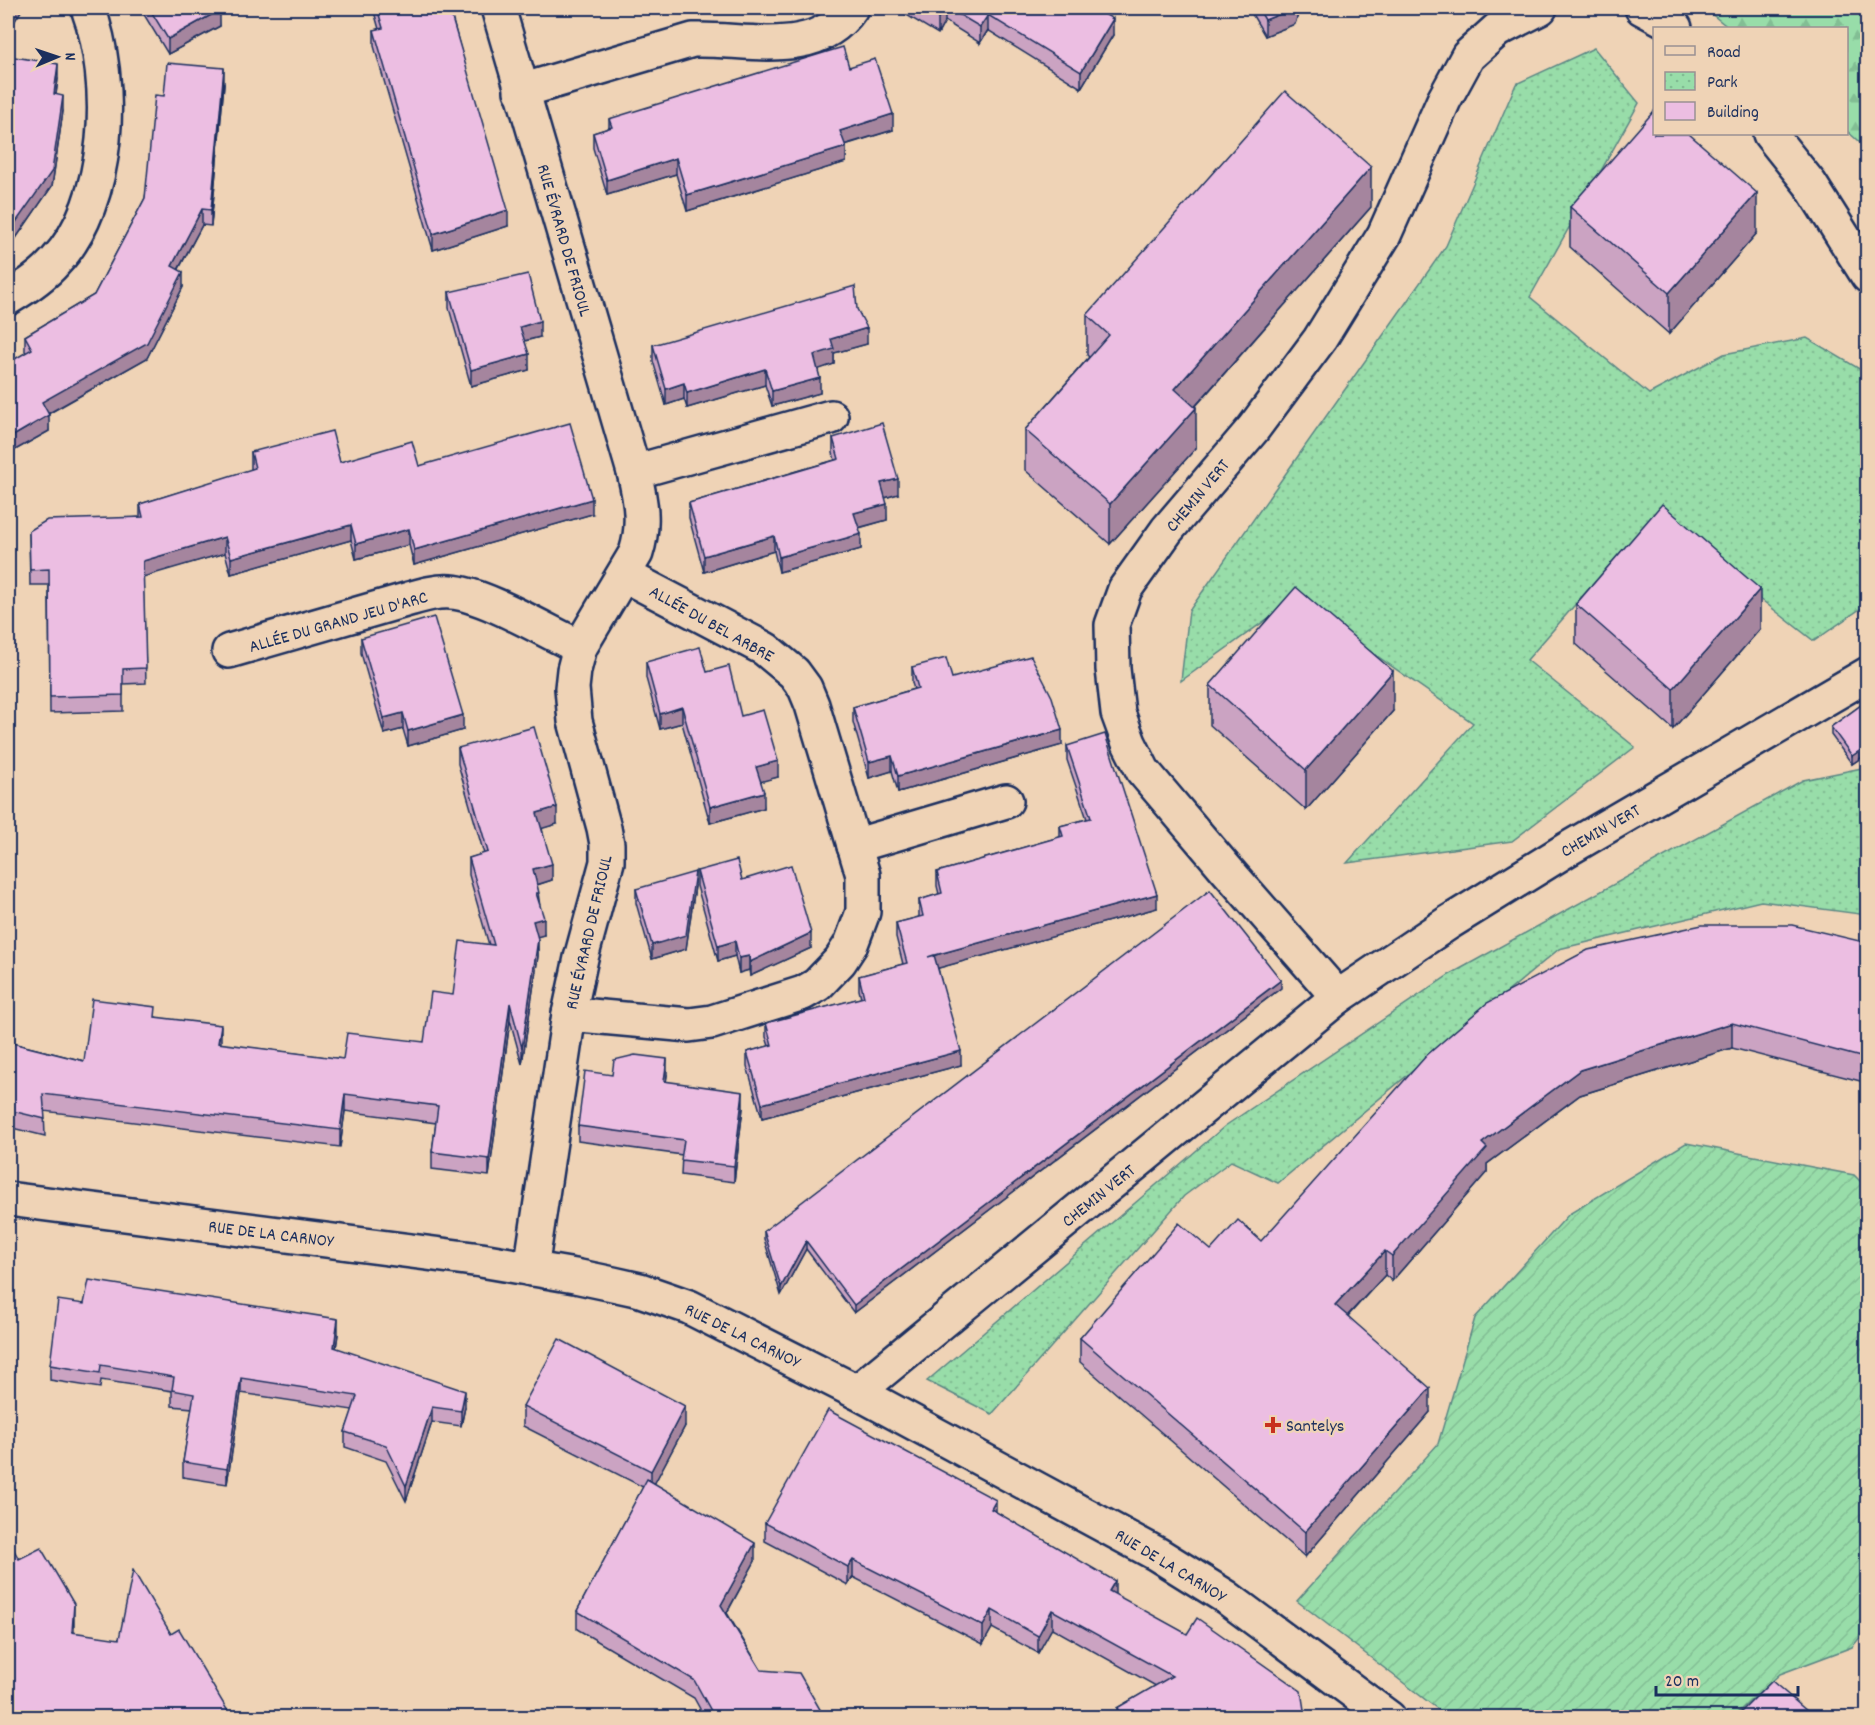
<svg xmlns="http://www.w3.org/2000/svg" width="1875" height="1725" font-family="Dekko,sans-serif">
<defs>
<pattern id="forest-firs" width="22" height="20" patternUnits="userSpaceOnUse" patternTransform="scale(1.5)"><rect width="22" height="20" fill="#98dda9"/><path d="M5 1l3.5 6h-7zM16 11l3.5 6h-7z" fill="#82be94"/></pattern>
<pattern id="park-dots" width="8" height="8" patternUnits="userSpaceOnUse" patternTransform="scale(1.5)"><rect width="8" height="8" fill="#98dda9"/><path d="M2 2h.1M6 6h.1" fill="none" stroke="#82be94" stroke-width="1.8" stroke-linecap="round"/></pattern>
<pattern id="garden-furrows" width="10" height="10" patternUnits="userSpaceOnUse" patternTransform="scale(1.5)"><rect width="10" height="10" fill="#98dda9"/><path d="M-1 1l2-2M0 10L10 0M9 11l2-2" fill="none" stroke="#82be94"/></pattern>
</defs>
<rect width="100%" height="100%" fill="#efd3b6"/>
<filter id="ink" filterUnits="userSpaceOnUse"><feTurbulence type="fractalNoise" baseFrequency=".0167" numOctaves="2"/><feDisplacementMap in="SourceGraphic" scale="12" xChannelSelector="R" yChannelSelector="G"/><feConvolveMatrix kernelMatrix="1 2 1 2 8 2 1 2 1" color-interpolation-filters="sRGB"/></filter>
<g filter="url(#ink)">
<path fill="url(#forest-firs)" stroke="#5a8684" stroke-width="1.5" d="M1704,8H1867V149L1847,131L1846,28H1729Z"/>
<g fill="url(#park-dots)" stroke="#5a8684" stroke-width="1.5">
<path d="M1594,48L1639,103L1530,297L1649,394L1724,354L1807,338L1863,371L1868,385L1867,604L1814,641L1653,515L1527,660L1635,747L1512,841L1347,863L1473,723L1295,599L1181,681L1189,611L1446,246L1516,84Z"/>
<path d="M1867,767V915L1761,901L1559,949L1278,1183L1231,1161L1184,1196L992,1414L927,1381L1225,1126L1449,975L1803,780Z"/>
</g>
<path fill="url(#garden-furrows)" stroke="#5a8684" stroke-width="1.5" d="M1686,1143L1854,1175L1867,1188L1868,1628L1852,1647L1780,1674L1733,1717H1448L1297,1601L1438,1444L1475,1318L1569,1214Z"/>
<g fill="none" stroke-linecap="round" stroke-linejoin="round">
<defs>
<g id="minor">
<path d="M498,8L634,472C641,501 645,525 636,553L580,647L574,670L572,688L575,721L604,828L607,844V862L581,958L569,1014L531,1269"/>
<path d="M1642,8L1670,23L1675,28"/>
<path d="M521,91L693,40C746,38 816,60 851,8"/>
<path d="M1770,134L1810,184L1868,276"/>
<path d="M8,298C25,288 42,277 55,262C112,202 115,81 88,8"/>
<path d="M634,472L831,417"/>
<path d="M229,651L409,599C423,595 436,591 451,592C484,594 547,632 580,647"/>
<path d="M854,846L1006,801"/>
<path d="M1338,997L1226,869L1143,771L1129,743L1118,713L1113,669L1112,625L1125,589L1167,530L1253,429L1320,339L1384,235L1444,100L1468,56L1497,30L1540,8"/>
<path d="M569,1014L689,1025L712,1022L803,993L817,985L840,961L851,944L863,912V875L812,705L805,688L794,673L765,649L624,575"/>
<path d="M857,1392L1338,997L1448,923L1566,850L1868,674"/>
</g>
<path id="tertiary" d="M8,1199L481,1260L575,1276L613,1284L640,1290L689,1307L857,1392L1157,1554L1226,1597L1389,1718"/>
</defs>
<use href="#minor" stroke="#1b2f5e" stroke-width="38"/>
<use href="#tertiary" stroke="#1b2f5e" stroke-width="38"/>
<use href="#minor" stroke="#efd3b6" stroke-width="33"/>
<use href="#tertiary" stroke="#efd3b6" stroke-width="33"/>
</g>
<g fill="#cba3c2" stroke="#1b2f5e" stroke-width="1.5">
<path d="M140,8H218L220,26L168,54Z"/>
<path d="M373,8H453V10H450L508,226L433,250L374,46V30L379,29Z"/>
<path d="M895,8H1103L1101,11L1113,35L1081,88L988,30L980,43L945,21L938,34Z"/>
<path d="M1249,8H1300L1295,24L1265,36L1249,9Z"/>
<path d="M8,56L58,79L56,94L63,111L52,186L14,241L8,236Z"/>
<path d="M849,67L893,130L845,145L846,162L687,211L676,174L607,195L593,148V133L609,128V119Z"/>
<path d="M224,84L211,226L202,225L179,269L183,287L147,358L48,414L49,431L8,454V363L26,353L25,351V336L94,295L145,198L164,96Z"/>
<path d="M1371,207L1195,407L1196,448L1110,544L1025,470V430L1089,357L1087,355V315Z"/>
<path d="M1570,207L1757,233L1669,334L1570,247Z"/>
<path d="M449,292L540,337L525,341L529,370L471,386L449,308Z"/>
<path d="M857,309L867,344L834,353V364L818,369L820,393L772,406L765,385L687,408L684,399L666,405L653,361V345Z"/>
<path d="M833,438L898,494L885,498L887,520L859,528L861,549L779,572L774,551L704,572L689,518V503L835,460L833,453Z"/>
<path d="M251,452L340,462L419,466L592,514L414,565L409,545L356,559L351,540L231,574L225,553L143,576L146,683L123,684V711L50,713L49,585H30L29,531L140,517V504L251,470Z"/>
<path d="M1576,604L1760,629L1673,729L1576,644Z"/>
<path d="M361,638L463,730L408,746L403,729L384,734L361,653Z"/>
<path d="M646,662L707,672L741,716L778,777L760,781L764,808L710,823L682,723L660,729L646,678Z"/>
<path d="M912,667L952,678L1062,745L898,792L892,771L869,778L853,722V707L914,689L912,683Z"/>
<path d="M1210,685L1393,711L1306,810L1210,725Z"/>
<path d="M1868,700V753L1852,764L1831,735V727Z"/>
<path d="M1067,746L1157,908L938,968L961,1065L762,1118L747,1066V1052L769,1046L766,1037V1023L861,998L859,990V976L903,964L896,937V923L919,917V900L939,894L937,886V872L1060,837V826L1087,819L1067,760Z"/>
<path d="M458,748L557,824L542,828L552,880L537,885L544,935L537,936L538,956L522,1064L510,1020L489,1176L432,1169V1152L436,1123L345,1111L340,1147L44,1111L45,1136L8,1127V1042L84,1061L156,1017L221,1044L343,1059L424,1042L453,995L489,945L469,875V858L484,854L458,764Z"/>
<path d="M697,871L742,880L811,948L750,976L749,970L739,973L735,956L718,961L697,886Z"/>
<path d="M695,886L686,949L652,959L636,903V889Z"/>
<path d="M1868,943V1083L1732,1048L1580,1095L1487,1164V1172L1392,1281L1385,1275L1348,1316L1430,1412L1305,1557L1080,1362V1338L1211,1250L1261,1241Z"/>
<path d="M1281,988L854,1313L806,1249L781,1295L764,1239V1231Z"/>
<path d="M612,1075H667L666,1082L743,1108L734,1182L681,1175L682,1155L578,1141V1126Z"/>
<path d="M84,1304L338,1334L336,1348L465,1407L461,1426L432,1422L406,1501L386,1461L345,1447V1432L353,1410L241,1393L227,1484L183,1477V1462L192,1408L172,1406V1391L101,1380L100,1388L50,1380V1365Z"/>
<path d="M523,1406L685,1426L654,1484L755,1561L727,1613L761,1670L825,1718H705L694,1698L577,1629V1611L643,1487L523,1426Z"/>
<path d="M996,1512L1115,1595L1305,1718H1117V1708L1156,1686L1052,1628L1038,1653L992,1628L983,1644L853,1577L848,1585L765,1541V1523Z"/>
</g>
<g fill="#a5859e" stroke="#1b2f5e" stroke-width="1.5">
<path d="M13,8H23L8,32V17Z"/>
<path d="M944,8H945V21L938,34V18Z"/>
<path d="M1093,8H1103L1093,23Z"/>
<path d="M1295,8H1300L1295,24L1265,36V20Z"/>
<path d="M220,10V26L168,54V39Z"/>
<path d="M988,15V30L980,43V27Z"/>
<path d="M1113,19V35L1081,88V72Z"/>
<path d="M58,64V79L54,109V94Z"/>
<path d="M224,68V84L211,226V210Z"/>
<path d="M63,96V111L52,186L14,241V225Z"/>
<path d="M893,114V130L840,146V131Z"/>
<path d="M846,147V162L687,211V195Z"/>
<path d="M676,158V174L607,195V180Z"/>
<path d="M1371,167V207L1175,429V389Z"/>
<path d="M1757,193V233L1669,334V293Z"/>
<path d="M202,209V225L172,281V266Z"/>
<path d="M508,210V226L433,250V234Z"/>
<path d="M183,272V287L147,358L42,417V402Z"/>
<path d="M540,321V337L520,342V327Z"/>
<path d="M867,328V344L834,353V364L814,371V355L831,339Z"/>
<path d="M529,354V370L471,386V370Z"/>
<path d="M765,369V385L687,408V393Z"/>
<path d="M820,378V393L772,406V391Z"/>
<path d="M684,383V399L666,405V389Z"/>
<path d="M1196,408V448L1110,544V504Z"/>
<path d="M49,415V431L8,454V439Z"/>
<path d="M898,479V494L881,499V483Z"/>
<path d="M592,499V514L414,565V550Z"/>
<path d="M887,504V520L854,529V513Z"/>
<path d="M351,525V540L231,574V558Z"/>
<path d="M409,529V545L356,559V544Z"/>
<path d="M861,534V549L779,572V557Z"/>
<path d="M774,536V551L704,572V556Z"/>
<path d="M225,537V553L143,577V561Z"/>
<path d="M1760,589V629L1673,729V689Z"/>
<path d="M1393,671V711L1306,810V770Z"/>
<path d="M682,707V723L660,729V714Z"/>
<path d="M403,713V729L384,734V718Z"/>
<path d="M463,715V730L408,746V731Z"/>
<path d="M1062,730V745L898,792V776Z"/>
<path d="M1868,745V753L1852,764V756Z"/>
<path d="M892,756V771L869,778V762Z"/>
<path d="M778,761V777L756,783V767Z"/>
<path d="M764,792V808L710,823V807Z"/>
<path d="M557,807V824L537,830V813Z"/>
<path d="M552,864V880L533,886V869Z"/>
<path d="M695,872V886L686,949L652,959V945Z"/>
<path d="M1157,894V908L928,971V957Z"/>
<path d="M544,918V935L533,938V921Z"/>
<path d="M811,933V948L750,976V962Z"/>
<path d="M538,939V956L522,1064V1048Z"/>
<path d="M735,941V956L718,961V946Z"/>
<path d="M749,956V970L739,973V958Z"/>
<path d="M1281,980V988L854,1313V1305Z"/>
<path d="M510,1003V1020L489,1176V1159Z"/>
<path d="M1732,1023V1048L1580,1095L1487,1164V1172L1392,1281V1256L1482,1143L1580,1070Z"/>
<path d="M221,1025V1042L218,1060V1043Z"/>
<path d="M961,1051V1065L762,1118V1104Z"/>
<path d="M667,1059V1075L664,1097V1081Z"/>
<path d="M743,1092V1108L734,1182V1166Z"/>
<path d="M345,1094V1111L340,1147V1130Z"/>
<path d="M806,1241V1249L781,1295V1287Z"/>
<path d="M1385,1251V1275L1335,1329V1305Z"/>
<path d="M338,1319V1334L334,1362V1347Z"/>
<path d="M241,1378V1393L227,1484V1469Z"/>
<path d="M1430,1388V1412L1305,1557V1532Z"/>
<path d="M465,1391V1407L461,1426V1411Z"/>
<path d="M685,1406V1426L651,1490V1471Z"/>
<path d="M432,1407V1422L406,1501V1486Z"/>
<path d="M996,1500V1518L991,1509Z"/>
<path d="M755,1543V1561L721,1623V1605Z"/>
<path d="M853,1560V1577L848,1585V1567Z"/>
<path d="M1115,1581V1599L1109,1591Z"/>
<path d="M74,1604V1639L72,1632Z"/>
<path d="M992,1610V1628L983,1644V1626Z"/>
<path d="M1052,1610V1628L1038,1653V1636Z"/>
</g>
<g fill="#ecbee2" stroke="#1b2f5e" stroke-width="1.5">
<path d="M8,8H13L8,17Z"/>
<path d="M149,8H218L220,10L168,39Z"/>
<path d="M377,8H449L508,210L433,234L374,30L383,28Z"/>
<path d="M920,8H944L938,18Z"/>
<path d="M948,8H1094L1113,19L1081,72L988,15L980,27Z"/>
<path d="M1258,8H1295L1265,20Z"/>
<path d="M843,47L849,67L875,59L893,114L840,131L846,147L687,195L676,158L607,180L593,133L612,127L609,119Z"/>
<path d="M8,56L58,64L54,94L63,96L52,171L14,225L8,221Z"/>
<path d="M167,63L224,68L211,210L202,209L172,266L183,272L147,343L42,402L49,415L8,439V363L32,349L25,336L94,295L145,198L155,95L164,96Z"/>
<path d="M1285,91L1371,167L1175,389L1196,408L1110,504L1025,430L1109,335L1087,315Z"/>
<path d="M1654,111V134H1689L1757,193L1669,293L1570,207Z"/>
<path d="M528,274L540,321L520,327L529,354L471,370L449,292Z"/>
<path d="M855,286L857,309L867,328L831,339L834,349L814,355L820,378L772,391L765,369L687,393L684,383L666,389L653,345Z"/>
<path d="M570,423L592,499L414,550L409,529L356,544L351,525L231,558L225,537L143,561L146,668L123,669V695L50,697L49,569L30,570L29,531L47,520L143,517L140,504L255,468L251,452L332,431L340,462L412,441L419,466Z"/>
<path d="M882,423L898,479L881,483L887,504L854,513L861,534L779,557L774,536L704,556L689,503L839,459L833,438Z"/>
<path d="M1662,504L1760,589L1673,689L1576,604Z"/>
<path d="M1296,587L1393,671L1306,770L1210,685Z"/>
<path d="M434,617L463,715L408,731L403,713L384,718L361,638Z"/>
<path d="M700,647L707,672L729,666L741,716L763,710L778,761L756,767L764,792L710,807L682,707L660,714L646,662Z"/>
<path d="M1031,656L1052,697L1062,730L898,776L892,756L869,762L853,707L918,688L912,667L946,658L952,678Z"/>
<path d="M1868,700V745L1852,756L1831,727Z"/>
<path d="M534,727L557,807L537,813L552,864L533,869L539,893H536L544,918L533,921L538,939L522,1048L510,1003L489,1159L432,1152L438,1106L345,1094L340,1130L43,1094L45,1119L8,1110V1042L84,1061L92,999L156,1007L155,1017L221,1025L218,1043L343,1059L347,1033L424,1042L431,992L453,995L460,941L494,945L469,858L488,852L458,748Z"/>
<path d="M1105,734L1157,894L928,957L934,955L961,1051L762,1104L747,1052L772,1045L766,1023L864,997L859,976L907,963L896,923L923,916L919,900L942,893L937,872L1063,836L1060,826L1091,818L1067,746Z"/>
<path d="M737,860L742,880L791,865L811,933L750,962L749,956L739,958L735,941L718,946L697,871Z"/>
<path d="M695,872L686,935L652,945L636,889Z"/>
<path d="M1210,890L1281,980L854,1305L806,1241L781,1287L764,1231Z"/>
<path d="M1702,925H1792L1868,943V1059L1732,1023L1580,1070L1482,1143L1487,1148L1392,1256L1385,1251L1335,1305L1430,1388L1305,1532L1080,1338L1179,1223L1211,1250L1238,1220L1261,1241L1427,1055L1487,1003L1588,950Z"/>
<path d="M635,1055L667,1059L664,1081L743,1092L734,1166L681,1160L684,1140L578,1126L585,1071L612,1075L614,1060Z"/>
<path d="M89,1280L338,1319L334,1347L465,1391L461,1411L432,1407L406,1486L386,1445L345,1432L357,1396L241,1378L227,1469L183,1462L194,1394L172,1390L174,1377L101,1365L100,1373L50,1365L58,1300L84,1304Z"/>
<path d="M559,1339L685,1406L651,1471L523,1406Z"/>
<path d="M828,1410L996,1500L991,1509L1115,1581L1109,1591L1187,1634L1197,1618L1301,1691L1305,1716L1303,1718H1123L1117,1708L1172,1676L1052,1610L1038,1636L992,1610L983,1626L853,1560L848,1567L765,1523Z"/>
<path d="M647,1479L755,1543L721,1605L761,1670L799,1673L825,1718H715L694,1680L577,1611Z"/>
<path d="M11,1545L19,1559L41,1548L74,1604L72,1632L119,1639L133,1570L171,1634L179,1629L232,1718H8V1547Z"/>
<path d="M1772,1681L1815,1718H1735Z"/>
</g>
</g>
<path fill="#c8321e" stroke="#efd3b6" stroke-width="2" d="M1270 1416h6v6h6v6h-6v6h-6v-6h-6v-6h6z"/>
<g text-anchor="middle" stroke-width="4.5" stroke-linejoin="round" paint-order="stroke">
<g font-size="18" fill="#1b2f5e" stroke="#efd3b6">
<text transform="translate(565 240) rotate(74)" y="6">RUE ÉVRARD DE FRIOUL</text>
<text transform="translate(1197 495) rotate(-50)" y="6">CHEMIN VERT</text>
<text transform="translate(338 621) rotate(-16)" y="6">ALLÉE DU GRAND JEU D'ARC</text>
<text transform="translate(712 623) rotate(29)" y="6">ALLÉE DU BEL ARBRE</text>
<text transform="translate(1600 830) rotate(-30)" y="6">CHEMIN VERT</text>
<text transform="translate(588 932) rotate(-77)" y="6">RUE ÉVRARD DE FRIOUL</text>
<text transform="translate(1098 1195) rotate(-39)" y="6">CHEMIN VERT</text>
<text transform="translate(271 1233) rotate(7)" y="6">RUE DE LA CARNOY</text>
<text transform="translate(743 1335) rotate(26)" y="6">RUE DE LA CARNOY</text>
<text transform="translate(1171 1565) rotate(31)" y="6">RUE DE LA CARNOY</text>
</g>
<g font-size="18" fill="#1b2f5e" stroke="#efd3b6" text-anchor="start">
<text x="1286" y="1431">Santelys</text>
</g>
</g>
<rect width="1875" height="1725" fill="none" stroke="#efd3b6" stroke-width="30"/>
<rect x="15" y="15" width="1845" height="1695" fill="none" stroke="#1b2f5e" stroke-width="2" filter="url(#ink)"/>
<rect x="1653" y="27" width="195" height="108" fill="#efd3b6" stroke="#9a9193" stroke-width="1.5"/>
<rect x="1665" y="46" width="30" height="9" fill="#efd3b6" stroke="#9a9193" stroke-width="1.5"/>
<text x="1707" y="57" font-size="18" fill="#1b2f5e">Road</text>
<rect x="1665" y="72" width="30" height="18" fill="url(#park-dots)" stroke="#9a9193" stroke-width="1.5"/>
<text x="1707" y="87" font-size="18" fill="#1b2f5e">Park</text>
<rect x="1665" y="102" width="30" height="18" fill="#ecbee2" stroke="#9a9193" stroke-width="1.5"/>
<text x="1707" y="117" font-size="18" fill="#1b2f5e">Building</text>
<g transform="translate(57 57) rotate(88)" stroke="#efd3b6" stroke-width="4.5" paint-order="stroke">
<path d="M0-4.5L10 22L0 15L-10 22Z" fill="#1b2f5e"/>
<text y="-9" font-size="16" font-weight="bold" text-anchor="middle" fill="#1b2f5e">N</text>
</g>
<path d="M1656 1686v9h142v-9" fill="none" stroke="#1b2f5e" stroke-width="3"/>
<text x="1665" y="1686" font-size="18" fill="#1b2f5e" stroke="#efd3b6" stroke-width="4.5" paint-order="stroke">20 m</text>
</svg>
